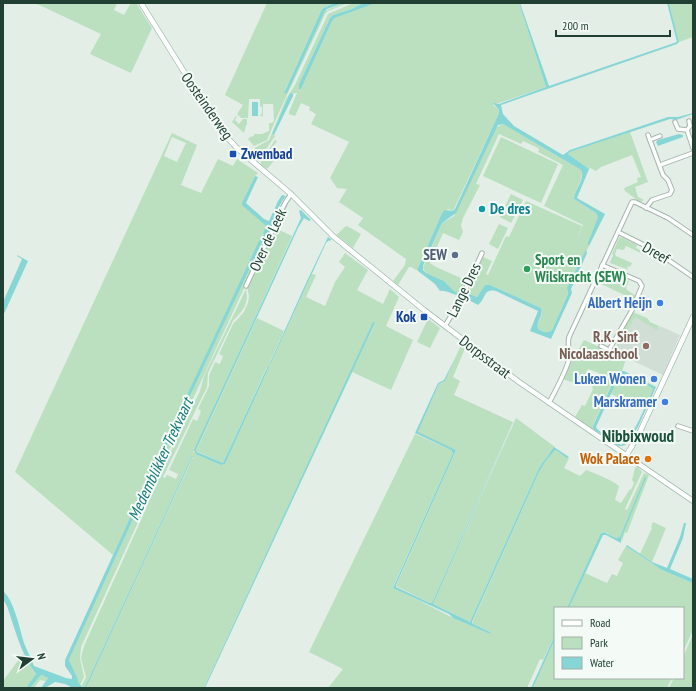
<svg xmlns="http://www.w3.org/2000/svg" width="696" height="691" font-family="'PT Sans Narrow',sans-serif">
<rect width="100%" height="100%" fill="#e3eee7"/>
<path fill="#d1ded6" d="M636,315L653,325L659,328L660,326L680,335L663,375L614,352L619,342Z"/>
<g fill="#bae0bf" fill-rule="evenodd">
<path d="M35,3H117L114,10L124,15L131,3H136L152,28L131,73L90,54L101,34Z"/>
<path d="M267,3H334L322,9L285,90L286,94L325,11L343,3H348L328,11L325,14C306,56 285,97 267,140L254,146L248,139L250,137L254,136V134H262L269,131V123H272L274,121L273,104H263V115L262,117L260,115L262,114V107L260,106V99H249L248,118H241L237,114L243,105L225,95Z"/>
<path d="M353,3H363L352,9L333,15L330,18L299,84V91L301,89L332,21L335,18L376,3H519L546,87L493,105L499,110V113L454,209L453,211L448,209L442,213L418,268V271L411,267H409L398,285L393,281L405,265L406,259L358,225L363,218L339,202L347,189L337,188L330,178L349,142L311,124L316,114L309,110L310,107L301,103L295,116L289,114V112L297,93L290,94L272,134L275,136L258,161L252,152L255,148L269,140L286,99L295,85L328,14Z"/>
<path d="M669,3H693V37L679,42Z"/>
<path d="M236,116H237L235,120L239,124L243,119H247V125H246L244,133L232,122Z"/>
<path d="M503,124L581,170C585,179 574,190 574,199L596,213L598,216V220L588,245L589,246L567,290L568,294L552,330C547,334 543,332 538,329C536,321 545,315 541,308L490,285H485L477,297L467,293L483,257L492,261L486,274L488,275L506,236L509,237L526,201L582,226L577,239L583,225L544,206L563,165L538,152L539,149L538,148L523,141L521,144L499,134L476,184L480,185L463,218L461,225L463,232L459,240L443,233L430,263L436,267L463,279L466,284L459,294L453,290L444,281L426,273L423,268L442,223L454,216L497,127Z"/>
<path d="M630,132L648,182L635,187L638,197L644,200L640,202L625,191L624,188L638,182L637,178L641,177L632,155L601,167L596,171L590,168L589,169L568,154L570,152Z"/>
<path d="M172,133L197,145L181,185L201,193L218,159L233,166L237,159L258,173L255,176L242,204L265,225C266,227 264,233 263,235L262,236L113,555L15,472ZM172,137L186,143L177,162L164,156Z"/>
<path d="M501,137L558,164L541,203L483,176Z"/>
<path d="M275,140L277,141L269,151L276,156L273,162L267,169L261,165V162Z"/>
<path d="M511,194L523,200L511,223L500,217Z"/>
<path d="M289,198L291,200L289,202L277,229L292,236L194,452L221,465L225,464L269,367H267L223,463L196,451L257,318L284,331L270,362L271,363L312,274L316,275L306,297L325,306L335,282L345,267L339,262L345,253L368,270L357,290L383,304L390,289L399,297L386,326L413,340L391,390L352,372L375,324L373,323L204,688H86L193,457L192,456L85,687H81L86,677L81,658L84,646L146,509L150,495L200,391L204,376L246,289L247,298L245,306L241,312L233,321L208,373L207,387L163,477L165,478L167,475L176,479L178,474L169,470L193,419L197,421L201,411L198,409L209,386V376L215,362L220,364L223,356L219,354L233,324L244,312L248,303L249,296L247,286Z"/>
<path d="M499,224L508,228L498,249L489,244Z"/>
<path d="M347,226L361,234L353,248L336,235C341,232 342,228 347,226Z"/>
<path d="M269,229L270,232L149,494L144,509L81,647L80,658L84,677L80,685L77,682L76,675L69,660L154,473L265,236Z"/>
<path d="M621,237L637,245L636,248L642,251L644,249H645L643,254L626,246L624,250L617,249L615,254L616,256L632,263L630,267L628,266L627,268L629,270L610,263L613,255L612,254L619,238Z"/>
<path d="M607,271L629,281L626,287L627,290L636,296L635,300L601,284Z"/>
<path d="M633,312L647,318L650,322L659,326L657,330L635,317L615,351L613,350V347L616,348L618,343L615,341Z"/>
<path d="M428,319L440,328L430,348L417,342Z"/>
<path d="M584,340L626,359L622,371L617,372L593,425V430L575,417L582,405L585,406L593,389L592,387L599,373L588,369L580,385L563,379L573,358L575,356Z"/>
<path d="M462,343L466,346L453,377L460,381L454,395L513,422L432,603H430L396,586L456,450L418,433V432L439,384L444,382Z"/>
<path d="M620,374H622L652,387L653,389L644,409L611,394Z"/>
<path d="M516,418L555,447L549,454L539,468L470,622L433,604Z"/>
<path d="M415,434L451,450L453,453L393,587L453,618L490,634V632L473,624V621L539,472L553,451L556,450L569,458L564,468L580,476L586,470C596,474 612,480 619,486L615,500L621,503L630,489L631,490L634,483L632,480L635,468L637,466L642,472L625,509L627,510L644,473L649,475L627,533L625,532L622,541L621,539L646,477L620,537L616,538L605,532H602L567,608H555V635L543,660L540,659L527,688H328L343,669L309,652Z"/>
<path d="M653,522L666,528L652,562L640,554L652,528L651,527Z"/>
<path d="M626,546L662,570L693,583V630L683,652V608H569L585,573L607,583L612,574L617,576L623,563L618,560Z"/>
<path d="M693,634V688H669L674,678H683V657Z"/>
<path d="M555,639V678H672L667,688H533Z"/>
<path d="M23,654L36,675L26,688H3V681Z"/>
<path d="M42,675L48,677L46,681L40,680L34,688H30L40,676Z"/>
</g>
<g fill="#87d6d6">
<path d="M334,3H343L327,9L325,11L288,91L286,94L284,93L322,9Z"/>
<path d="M363,3H376L335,18L332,21L301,89L299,90V84L330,18L333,15L352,9Z"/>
<path d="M519,3H520L549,86L677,42L667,3H669L679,42L677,44L501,105L503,114L514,126L563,155L570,150L668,117H678L693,113V114L676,120L670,119L570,152L568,154L589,169L577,198L605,214L589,246L588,245V243L598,217L596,213L574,199C574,190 586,179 581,170L503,124L498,125L456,213L442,223L423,266V270L426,273L444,281L453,290L459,294L458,295C452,295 447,290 440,291L435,284L418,271V268L442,213L445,210L453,211L455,209L499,113V110L493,103L499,104L546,87Z"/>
<path d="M290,93L293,94V96L274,135L272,134Z"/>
<rect x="252" y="102" width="6" height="14"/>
<path d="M679,134L683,135V137L658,146L656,142L658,140Z"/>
<path d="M255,176L258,177L246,203L264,219L269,221L278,201L282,195L286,196C276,207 274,227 265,236L154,473L69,660L77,677L78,682L82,687H85L192,456H193L86,688H73L65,684L55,682L45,688H41L48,678L42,675L40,676L30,688H26L36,674C21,655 15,629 7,606L3,599V591C14,600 20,630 24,643C27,651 31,658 34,666L66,678L72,679V676L65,666V660L151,472L258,243L264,234L263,233L266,227L265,225L242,205V203Z"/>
<path d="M301,210L311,220L309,221L304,218L298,228L196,450L197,452L223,463L268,366L269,367L225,464L221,465L196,454L194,450L301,218L299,211Z"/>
<path d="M328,237L332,240L328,241L326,243L271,363H270L306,283Z"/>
<path d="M586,250L587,253L571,289L572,293L551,339L530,331L538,311L496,291C483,288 486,299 478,305L465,298L467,293L477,297L485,285H490L541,308C544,315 536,321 538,329C543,332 547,334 552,330L568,294L567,288Z"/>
<path d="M17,255L28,261L3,316V302L22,259L17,256Z"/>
<path d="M373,322L375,323L205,688H204Z"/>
<path d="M455,358L445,381L439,384L418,432L456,450L396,585V587L430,603H432L518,412L433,604L470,622L539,468L554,447L569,457L567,458L556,450L554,451L546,461L539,472L472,622L473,624L490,632V634L453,618L449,614L393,588L453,453L451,450L415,433L438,383L444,380Z"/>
<path d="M618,371H624L656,387L638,427L625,445C619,448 615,444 611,441L612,439L621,445C633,439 647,402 653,389L651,387L622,374H620L596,427L598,430L608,436L607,438L593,429V426Z"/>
<path d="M645,477L646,478L621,539V543L606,535H603L569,608H567L601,533L604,532L616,538L620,537Z"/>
<path d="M684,523H686L683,538L670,569L693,579V583L662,570L626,546L627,545L652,562L667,568L680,537Z"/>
<path d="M555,635V639L533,688H531Z"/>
</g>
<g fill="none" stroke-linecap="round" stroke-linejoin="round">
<defs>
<g id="street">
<path d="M675,122L678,129L687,130"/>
<path d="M687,130L693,148"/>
<path d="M687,130L690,126L689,121"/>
<path d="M650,140L660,136"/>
<path d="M660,165L693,153"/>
<path d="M646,208L652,200L670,194L672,190L668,180L663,175L648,135"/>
<path d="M618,232L654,250L693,277"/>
<path d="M602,265L639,281L642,286L632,310L609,350"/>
<path d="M246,286L285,203L291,194"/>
<path d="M445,326L462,297L482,253"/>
<path d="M601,346L614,353"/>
<path d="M549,403C555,391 566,372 569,359C570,351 567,345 569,337L632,202H635L668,218L693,235"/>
<path d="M678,426L693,431"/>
</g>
<g id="secondary">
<path d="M141,3L221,131L237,148L291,194L334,237L424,310L519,382L693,501"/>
<path d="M626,456L638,436L693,317"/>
</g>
</defs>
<use href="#street" stroke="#a5b6ad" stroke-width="5.5"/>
<use href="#secondary" stroke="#a3bdb0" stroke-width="6"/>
<use href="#street" stroke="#fff" stroke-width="3.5"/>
<use href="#secondary" stroke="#fff" stroke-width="4.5"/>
</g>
<g fill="#1a4fb4" stroke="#f4faf6" stroke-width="1.5">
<rect x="229" y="150" width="8" height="8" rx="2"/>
<rect x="420" y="313" width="8" height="8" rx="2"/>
</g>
<circle fill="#0f9aa8" stroke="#f4faf6" stroke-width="1.5" cx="482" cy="209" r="4"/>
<circle fill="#5c6f8a" stroke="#f4faf6" stroke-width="1.5" cx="455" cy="255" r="4"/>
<circle fill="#2e9e5b" stroke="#f4faf6" stroke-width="1.5" cx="527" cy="269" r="4"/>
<g fill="#3f7fe0" stroke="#f4faf6" stroke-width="1.5">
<circle cx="660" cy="303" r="4"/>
<circle cx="654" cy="379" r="4"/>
<circle cx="665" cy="402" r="4"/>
</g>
<circle fill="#8d6e63" stroke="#f4faf6" stroke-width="1.5" cx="646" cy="346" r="4"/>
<circle fill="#e8710a" stroke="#f4faf6" stroke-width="1.5" cx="648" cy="459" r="4"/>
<g text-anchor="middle" stroke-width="4" stroke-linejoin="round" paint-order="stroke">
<g font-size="15" fill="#214033" stroke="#f4faf6">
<text transform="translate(207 106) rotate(55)" y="5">Oosteinderweg</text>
<text transform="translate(268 240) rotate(-65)" y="5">Over de Leek</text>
<text transform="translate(656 253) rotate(30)" y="5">Dreef</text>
<text transform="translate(464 290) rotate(-64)" y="5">Lange Dres</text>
<text transform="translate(485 357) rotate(37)" y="5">Dorpsstraat</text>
</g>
<g font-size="15" font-weight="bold" fill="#164399" stroke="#f4faf6" text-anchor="start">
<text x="241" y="159">Zwembad</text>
<text x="416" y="322" text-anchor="end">Kok</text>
</g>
<g font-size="15" font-weight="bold" fill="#0d838f" stroke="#f4faf6" text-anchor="start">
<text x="490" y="214">De dres</text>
</g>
<g font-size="15" font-weight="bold" fill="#4e5e75" stroke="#f4faf6" text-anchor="end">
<text x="447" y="260">SEW</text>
</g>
<g font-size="15" font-weight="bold" fill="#27864d" stroke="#f4faf6" text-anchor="start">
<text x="535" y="265">Sport en<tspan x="535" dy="17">Wilskracht (SEW)</tspan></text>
</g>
<g font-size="15" font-weight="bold" fill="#366cbe" stroke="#f4faf6" text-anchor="end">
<text x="652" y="308">Albert Heijn</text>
<text x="646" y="384">Luken Wonen</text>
<text x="657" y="407">Marskramer</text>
</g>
<g font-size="15" font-weight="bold" fill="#785e54" stroke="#f4faf6" text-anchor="end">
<text x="638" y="342">R.K. Sint<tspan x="638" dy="17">Nicolaasschool</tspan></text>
</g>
<g font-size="15" font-weight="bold" fill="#c56008" stroke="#f4faf6" text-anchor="end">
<text x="640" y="464">Wok Palace</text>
</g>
<g font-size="16" font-style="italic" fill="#177a7b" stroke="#f4faf6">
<text transform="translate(160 459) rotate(-65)" y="6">Medemblikker Trekvaart</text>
</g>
<g font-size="17" font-weight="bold" fill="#1b543d" stroke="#f4faf6">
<text x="638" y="442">Nibbixwoud</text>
</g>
</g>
<rect width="696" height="691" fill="none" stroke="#214033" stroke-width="8"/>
<rect x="554" y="607" width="130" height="72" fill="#f4faf6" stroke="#a0b0a8"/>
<rect x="562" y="620" width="20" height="6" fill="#ffffff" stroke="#a0b0a8"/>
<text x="590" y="627" font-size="12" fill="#214033">Road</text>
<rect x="562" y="637" width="20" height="12" fill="#bae0bf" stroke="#a0b0a8"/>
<text x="590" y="647" font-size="12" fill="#214033">Park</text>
<rect x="562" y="657" width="20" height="12" fill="#87d6d6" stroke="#a0b0a8"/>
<text x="590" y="667" font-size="12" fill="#214033">Water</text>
<g transform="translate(32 659) rotate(75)" stroke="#f4faf6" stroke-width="3" paint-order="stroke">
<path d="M0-3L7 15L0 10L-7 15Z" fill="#214033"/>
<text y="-6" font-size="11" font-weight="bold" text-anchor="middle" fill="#214033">N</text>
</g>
<path d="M556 30v6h114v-6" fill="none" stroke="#214033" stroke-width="2"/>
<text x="562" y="30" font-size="12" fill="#214033" stroke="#f4faf6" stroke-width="3" paint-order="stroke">200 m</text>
</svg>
